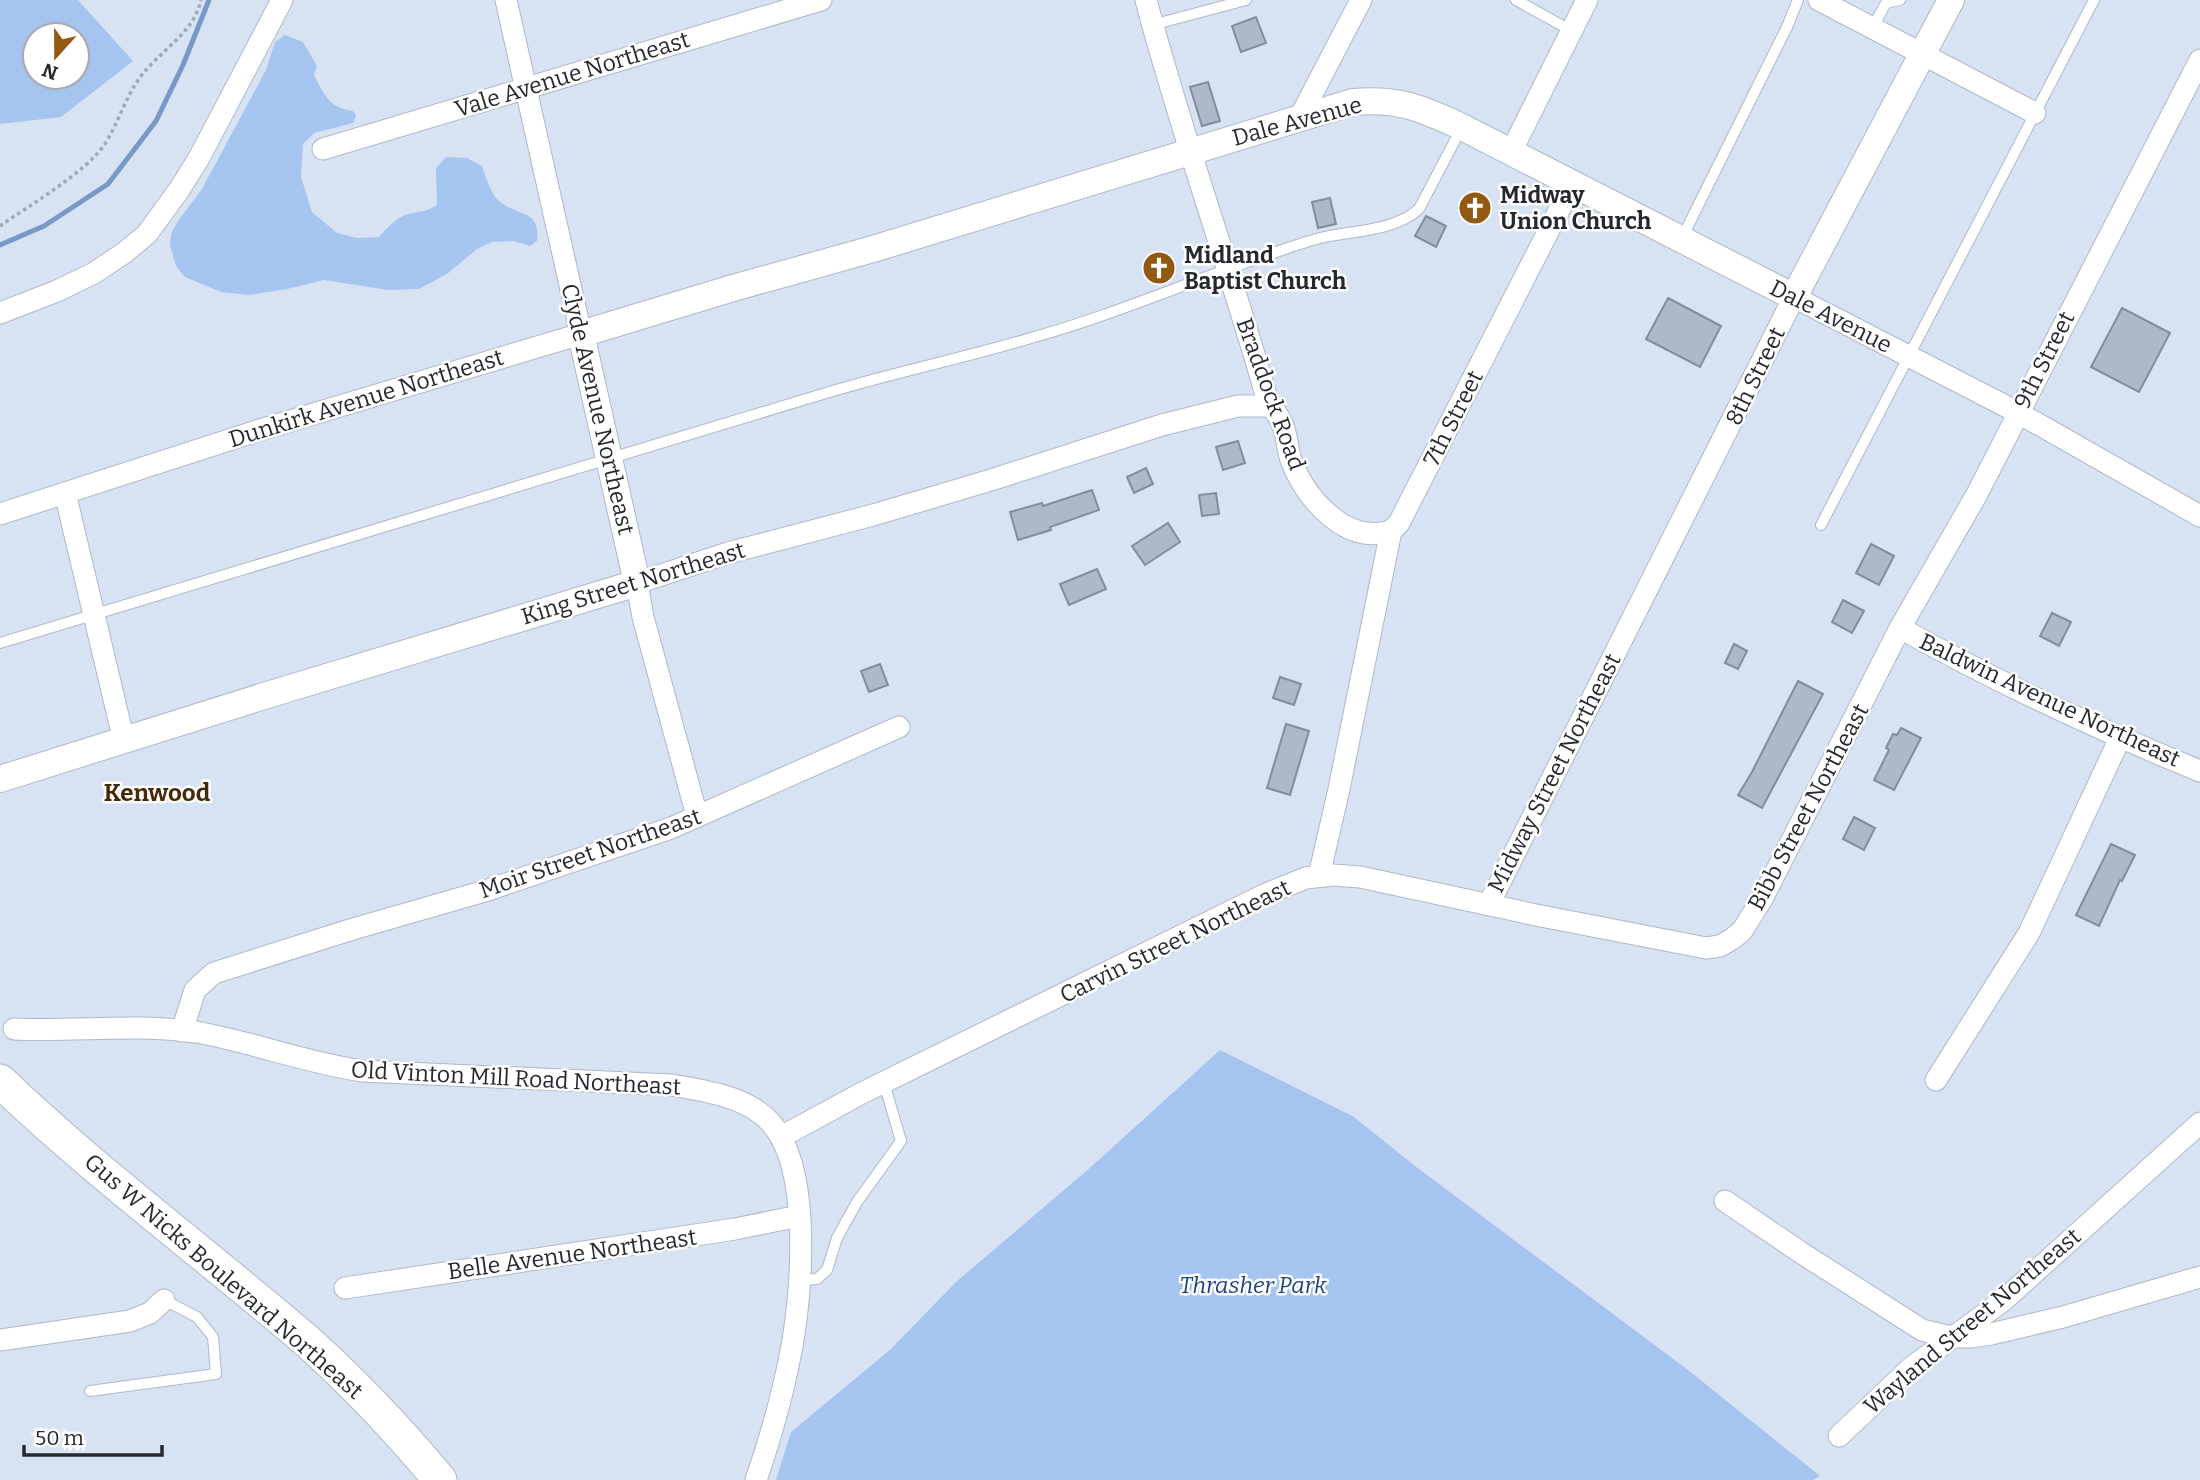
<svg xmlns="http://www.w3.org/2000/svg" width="2200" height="1480" font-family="Bitter,serif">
<rect width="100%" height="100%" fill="#d7e2f2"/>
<g fill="#a6c4f0" fill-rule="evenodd">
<path d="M0,0H78L133,61L61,117L0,124ZM35,35H77V77H35Z"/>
<path d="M285,35L303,42L317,66L314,75C324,94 329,108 353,111L356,116L353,123L314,133L303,144L301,177L312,212L337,233L357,238L379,237C387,228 394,220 405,215C417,211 425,213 437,205L436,168L446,157L467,158L482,166C486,177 490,193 499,201C517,217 541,209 537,241L530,246L514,241L492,242L477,249L447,274L419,289L388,290L324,280L287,289L249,295L221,292L185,277L176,266L170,245L171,234L178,221L202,189L266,70L275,42Z"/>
<path d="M1220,1050L1354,1117L1415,1166L1688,1370L1820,1476L1813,1480H776L791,1432L891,1349L956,1282L1091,1167Z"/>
</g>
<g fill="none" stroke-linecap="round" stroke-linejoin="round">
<path stroke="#7898c8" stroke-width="5" d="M0,245L44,226L108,184L156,121L183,65L209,0"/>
</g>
<g fill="#aeb8c8" stroke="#828c9a" stroke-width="2">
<path d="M1256,17L1266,43L1241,52L1232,26Z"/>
<path d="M1208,82L1220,121L1202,126L1190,87Z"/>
<path d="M1330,198L1336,224L1318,228L1312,202Z"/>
<path d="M1426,216L1446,226L1436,247L1415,236Z"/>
<path d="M1668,298L1721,326L1700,367L1646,339Z"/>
<path d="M2122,308L2170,333L2139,392L2091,367Z"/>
<path d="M1238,441L1245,463L1223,470L1216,447Z"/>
<path d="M1146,468L1153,484L1134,493L1127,477Z"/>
<path d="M1092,490L1099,510L1050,527L1051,530L1018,540L1010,512L1042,503L1043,506Z"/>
<path d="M1216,493L1219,514L1202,516L1199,495Z"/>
<path d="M1168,523L1180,542L1145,565L1132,546Z"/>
<path d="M1871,544L1894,556L1879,585L1856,573Z"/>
<path d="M1097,569L1106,589L1069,605L1060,584Z"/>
<path d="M1843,600L1864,611L1852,633L1832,622Z"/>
<path d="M2052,613L2071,622L2059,646L2040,636Z"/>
<path d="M1734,644L1747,651L1738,669L1725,663Z"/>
<path d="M880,664L888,685L869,692L861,671Z"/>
<path d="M1280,677L1301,684L1294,705L1273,698Z"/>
<path d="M1798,681L1823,694L1762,808L1738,795L1752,772Z"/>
<path d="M1286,724L1309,731L1290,795L1267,788Z"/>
<path d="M1901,728L1921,738L1894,790L1874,780L1889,750L1886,748L1893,734L1897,735Z"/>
<path d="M1854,817L1875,828L1864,850L1843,839Z"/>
<path d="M2111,844L2135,855L2122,881L2120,880L2099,926L2076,915Z"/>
</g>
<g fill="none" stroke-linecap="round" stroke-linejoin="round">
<defs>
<g id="service">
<path d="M1516,0L1572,31"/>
<path d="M1152,25L1246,0"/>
<path d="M1873,27L1886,3L1900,0"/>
<path d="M1681,240L1787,27L1798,0"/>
<path d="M1821,525L2094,0"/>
<path d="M0,643C278,557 558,476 836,390C901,371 967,357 1031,338C1103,318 1172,289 1242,264C1268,255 1294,245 1320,238C1353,230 1393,232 1419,209L1462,127"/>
<path d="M799,1280L817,1279L827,1270L837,1238L857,1202L901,1141L884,1083"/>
<path d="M90,1391L216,1374L213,1337L197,1317L164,1300"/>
</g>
<g id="minor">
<path d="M1146,0C1181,133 1228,262 1266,395C1270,405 1277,413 1282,423C1287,434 1287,448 1291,460C1306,499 1345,545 1391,531"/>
<path d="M1819,0L2035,113"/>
<path d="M1300,117L1361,0"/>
<path d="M323,149L821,0"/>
<path d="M1511,152L1587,0"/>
<path d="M0,313L57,291L94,273L124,253L147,234L179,190L199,158L282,0"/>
<path d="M65,493L124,741"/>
<path d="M0,514L263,429L581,334L506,0"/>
<path d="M1900,628C1997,682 2097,729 2200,771"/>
<path d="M697,816L643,617L637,583L728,553L873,515L991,480L1162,425L1238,406H1271"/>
<path d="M1319,876L1339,789L1391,531L1399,523L1573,183"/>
<path d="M1489,904L1794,297L2017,412L2200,516"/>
<path d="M14,1029C75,1032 135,1023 196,1032C253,1042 306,1063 363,1071L672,1085C705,1091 746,1096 770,1122C813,1168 802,1298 790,1356C782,1398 770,1439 756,1480"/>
<path d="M182,1031L195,990L214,973L353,929L485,891L671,828L899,727"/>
<path d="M1936,1080L2029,933L2120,738"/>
<path d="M781,1137L862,1093L1266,894L1306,878L1333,875L1360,877L1536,915L1706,948L1720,946L1732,939L1742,931L1762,899L1900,628L1977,494L2200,60"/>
<path d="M1725,1201L1800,1252L1922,1330L1951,1337H1971L1991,1334L2063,1317L2200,1277"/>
<path d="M345,1288L735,1229L799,1216"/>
<path d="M0,1340L130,1321L150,1313L164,1300"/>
<path d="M1839,1436L1912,1367L2004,1300L2200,1123"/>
</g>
<path id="tertiary" d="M0,779L264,696L637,583L581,334L733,288L873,249L1353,102C1399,98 1421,108 1462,127L1794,297L1951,0"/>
<path id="primary" d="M0,1081C97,1174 206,1254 308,1342C355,1384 399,1431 440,1480"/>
</defs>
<use href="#service" stroke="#aeb8c7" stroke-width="12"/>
<use href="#minor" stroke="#aeb8c7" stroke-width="23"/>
<use href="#tertiary" stroke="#aeb8c7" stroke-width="28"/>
<use href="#primary" stroke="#aeb8c7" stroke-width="35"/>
<path stroke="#9fa8b5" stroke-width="3.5" stroke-dasharray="3.5 3.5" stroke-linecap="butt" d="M0,226C30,205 85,173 105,144C120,120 127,91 146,70C166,47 194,31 201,0"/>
<use href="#service" stroke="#fff" stroke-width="10"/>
<use href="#minor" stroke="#fff" stroke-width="21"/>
<use href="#tertiary" stroke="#fff" stroke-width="26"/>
<use href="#primary" stroke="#fff" stroke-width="33"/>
</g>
<defs>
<symbol id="church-disc" viewBox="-11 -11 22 22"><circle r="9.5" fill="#915911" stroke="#fff"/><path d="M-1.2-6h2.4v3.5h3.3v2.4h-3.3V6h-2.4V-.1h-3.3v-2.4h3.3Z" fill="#fff"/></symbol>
</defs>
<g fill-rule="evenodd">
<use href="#church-disc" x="1456" y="189" width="38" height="38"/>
<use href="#church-disc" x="1140" y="249" width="38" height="38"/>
</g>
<g text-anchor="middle" stroke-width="5" stroke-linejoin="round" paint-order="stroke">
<g font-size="23" fill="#25292f" stroke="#fff">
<text transform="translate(572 74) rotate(-17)" y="8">Vale Avenue Northeast</text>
<text transform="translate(1297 121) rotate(-15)" y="8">Dale Avenue</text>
<text transform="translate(1831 316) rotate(27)" y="8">Dale Avenue</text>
<text transform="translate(2044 360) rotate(-63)" y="8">9th Street</text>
<text transform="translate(1755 376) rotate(-64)" y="8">8th Street</text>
<text transform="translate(1271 394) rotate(70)" y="8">Braddock Road</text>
<text transform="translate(366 398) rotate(-17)" y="8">Dunkirk Avenue Northeast</text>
<text transform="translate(598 409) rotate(77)" y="8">Clyde Avenue Northeast</text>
<text transform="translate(1453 418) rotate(-63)" y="8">7th Street</text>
<text transform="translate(633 583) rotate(-17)" y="8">King Street Northeast</text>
<text transform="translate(2050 700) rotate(25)" y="8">Baldwin Avenue Northeast</text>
<text transform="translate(1554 773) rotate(-63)" y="8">Midway Street Northeast</text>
<text transform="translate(1808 807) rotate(-62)" y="8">Bibb Street Northeast</text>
<text transform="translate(590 853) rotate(-19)" y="8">Moir Street Northeast</text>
<text transform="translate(1175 941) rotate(-26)" y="8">Carvin Street Northeast</text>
<text transform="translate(516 1078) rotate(3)" y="8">Old Vinton Mill Road Northeast</text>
<text transform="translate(572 1254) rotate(-8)" y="8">Belle Avenue Northeast</text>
<text transform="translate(224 1276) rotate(41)" y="8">Gus W Nicks Boulevard Northeast</text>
<text transform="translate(1972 1321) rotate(-40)" y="8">Wayland Street Northeast</text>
</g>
<g font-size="23" font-weight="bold" fill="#25292f" stroke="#fff" text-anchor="start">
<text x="1500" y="203">Midway<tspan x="1500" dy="26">Union Church</tspan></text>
<text x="1184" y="263">Midland<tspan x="1184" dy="26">Baptist Church</tspan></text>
</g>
<g font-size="23" font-style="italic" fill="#1c4480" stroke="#fff">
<text x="1253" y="1293">Thrasher Park</text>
</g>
<g font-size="24" font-weight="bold" fill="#452a0a" stroke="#fff">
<text x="157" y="801">Kenwood</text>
</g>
</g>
<g transform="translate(56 56) rotate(201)"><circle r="33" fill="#ffffff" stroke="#a8a9ac" stroke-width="2"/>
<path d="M0-5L12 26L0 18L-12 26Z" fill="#915911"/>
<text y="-10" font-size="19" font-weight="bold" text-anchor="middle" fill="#25292f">N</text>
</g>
<path d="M24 1445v10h138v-10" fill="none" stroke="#25292f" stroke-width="3.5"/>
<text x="35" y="1445" font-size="21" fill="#25292f" stroke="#ffffff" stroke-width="5" paint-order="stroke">50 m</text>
</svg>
